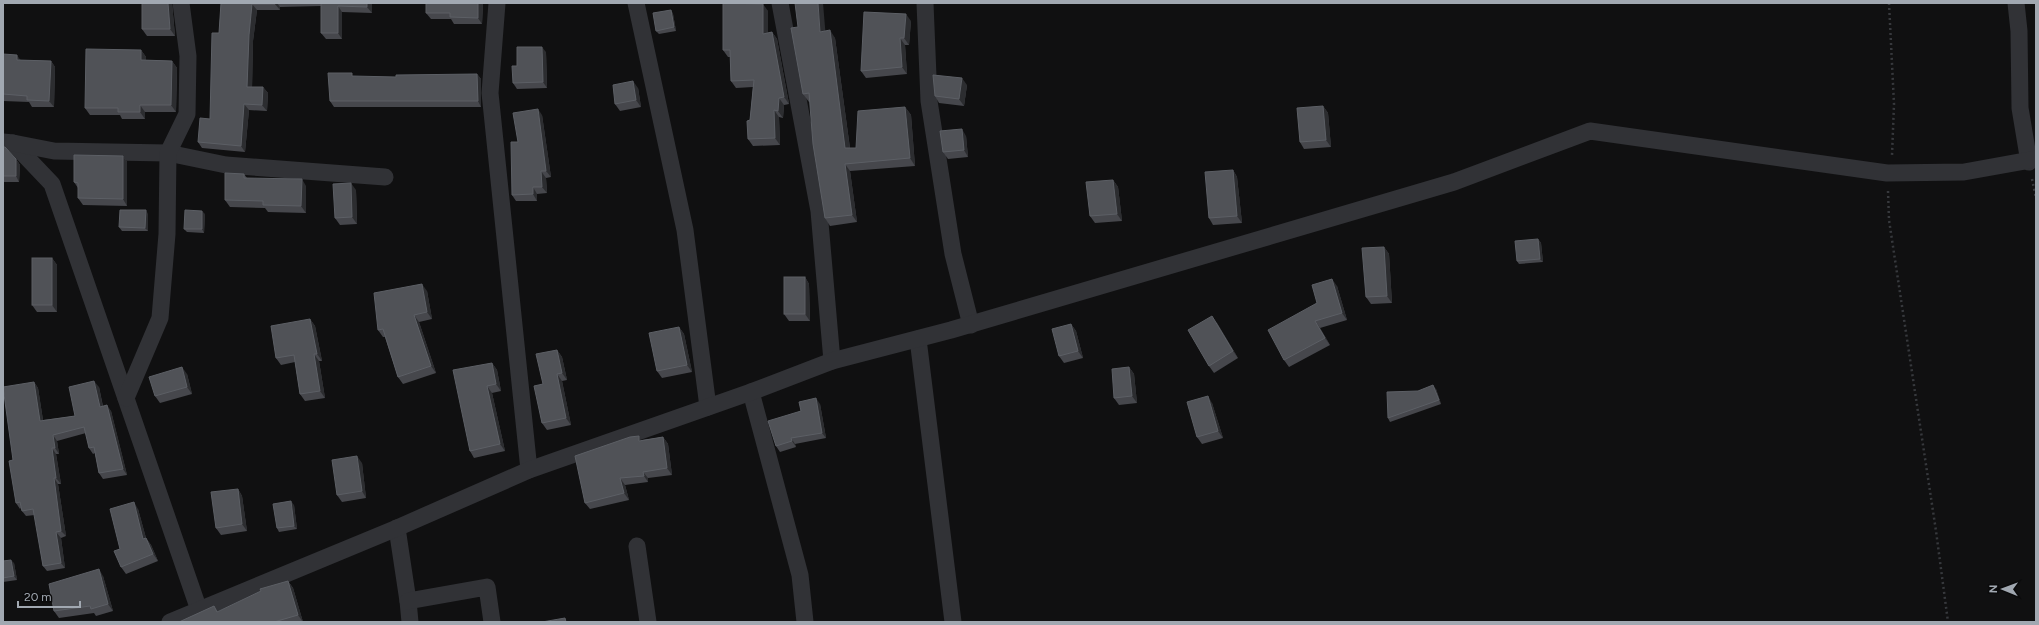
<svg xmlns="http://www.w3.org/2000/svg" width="2039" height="625" font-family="Figtree,sans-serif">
<rect width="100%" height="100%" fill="#101011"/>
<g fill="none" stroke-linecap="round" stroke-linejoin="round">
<g stroke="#37393d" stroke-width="2.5" stroke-dasharray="2 3" stroke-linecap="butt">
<path d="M1889,3L1894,104L1892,155"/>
<path d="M2032,179L2036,198"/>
<path d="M1888,191L1889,220L1936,531L1948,622"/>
</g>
<g stroke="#313236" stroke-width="17">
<path d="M497,3L490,93L529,470"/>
<path d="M636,3L685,230L708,407"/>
<path d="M780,3L819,211L832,361"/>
<path d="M925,3L929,101L953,254L971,325"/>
<path d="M2016,3L2019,31L2020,108L2029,162"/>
<path d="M3,142L13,143L52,184L199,610"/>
<path d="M13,143L54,151L168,153L226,165L385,177"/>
<path d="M918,339L953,622"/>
<path d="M751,392L800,575L805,622"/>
<path d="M126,398L160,318L167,234L168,153L187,114L188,56L181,3"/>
<path d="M397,528L408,601L410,622"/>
<path d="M637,546L648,622"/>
<path d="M408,601L487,587L492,622"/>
<path d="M170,622L397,528L529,470L751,392L832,361L951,330L1454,182L1590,131L1887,173L1964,172L2036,159"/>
</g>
</g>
<g fill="#46474c">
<path d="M172,3L175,36H147L142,29Z"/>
<path d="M221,3H483L482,24H454L451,19H431L426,13V4L372,3V13L342,12V39H326L321,33V6L280,7V10H257L253,41L252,87H263L268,93L267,111L249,110L245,152L202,148L198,142L210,119L219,33Z"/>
<path d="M757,4L768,11V33L772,32L777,39L789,104L784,105L783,118L779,117L780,145L753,146L748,139L750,120L753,87L736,88L731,81L730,57H728L723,50Z"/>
<path d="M671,10L673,14L676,31L659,34L656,31Z"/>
<path d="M911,21L909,45H905L907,74L866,78L861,71Z"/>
<path d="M798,27L825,31L835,38L850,148H856L905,107L911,115L915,166L850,171L857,222L830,226L825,218L810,102H809L803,94Z"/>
<path d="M141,50L146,57V60L172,61L177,68L176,112H145V119H122L120,115H90L85,108Z"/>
<path d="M546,52L547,88L517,89L513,83L517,66Z"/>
<path d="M3,54L21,60L51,61L55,67L54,107H32L29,102L3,101Z"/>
<path d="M477,74L481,79V107H334L330,101L354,77H396Z"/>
<path d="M967,85L964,106L939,103L935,96Z"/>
<path d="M638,88L641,107L620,111L615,104Z"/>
<path d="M1323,106L1328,113L1331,147L1304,149L1300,142Z"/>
<path d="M542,115L551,177L546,178L547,193L537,194V201H516L512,195L518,142Z"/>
<path d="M966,136L968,157L948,159L943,152Z"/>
<path d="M3,147L16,159L20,165L19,182H3Z"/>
<path d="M123,156L127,162V206L83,205L78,198V188L74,182Z"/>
<path d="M1233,170L1237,177L1242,223L1213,225L1209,218Z"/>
<path d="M244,174L247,178L306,186V213L268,212L265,208L230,207L225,200Z"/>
<path d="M1113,180L1118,187L1122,221L1095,223L1090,216Z"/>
<path d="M356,190L357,224L340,225L335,218Z"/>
<path d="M148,214V231H122L119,227Z"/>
<path d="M205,214L204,233L187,232L184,229Z"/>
<path d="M1538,239L1541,243L1543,262L1519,264L1517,261Z"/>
<path d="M1384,247L1389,254L1392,303L1371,304L1366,297Z"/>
<path d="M52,258L57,265V312H37L32,305Z"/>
<path d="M805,277L809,284L810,321H789L784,314Z"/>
<path d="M1337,286L1347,320L1320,328L1330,345L1289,367L1284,360L1317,303Z"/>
<path d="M427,291L432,319L419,322L436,373L403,384L398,377L385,337H383L378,330Z"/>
<path d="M310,319L315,326L322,361H319L325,398L305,401L300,394L295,362L281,365L276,358Z"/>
<path d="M1217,323L1238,358L1214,373L1209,366Z"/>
<path d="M1071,324L1076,331L1083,358L1064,363L1059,356Z"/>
<path d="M679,327L684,334L692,372L662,378L657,371Z"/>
<path d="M557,350L562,357L567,380L562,381L571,425L547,430L542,423L543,384Z"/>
<path d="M492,363L497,370L501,391L492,393L505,451L474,458L470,451Z"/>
<path d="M1129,367L1134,374L1137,403L1119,405L1114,398Z"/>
<path d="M187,374L192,394L160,403L155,396Z"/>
<path d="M34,382L38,388L43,420L75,416L99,387L103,406L111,411L127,475L103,479L99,473L95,453L93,454L89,448L86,433L57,441L59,454H56L61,484H58L66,536L61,538L65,568L47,571L43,566L35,515L26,516L22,511L21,508L20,509L16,503L13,460Z"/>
<path d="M1436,389L1441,404L1390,422L1388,418L1418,391Z"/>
<path d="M1212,403L1223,438L1202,444L1197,437Z"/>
<path d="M820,404L826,438L795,444L796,447L780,452L776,446Z"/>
<path d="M663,437L668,444L672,475L648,478V482L625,485L629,500L590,509L585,503L642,440Z"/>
<path d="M362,463L366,498L342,502L337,495Z"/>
<path d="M238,489L242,496L247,531L221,535L216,528Z"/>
<path d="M294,505L297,529L279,532L277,528Z"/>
<path d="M138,509L146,538L151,545L158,561L126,574L121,567L120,549Z"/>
<path d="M3,561L14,563L17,580L3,582Z"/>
<path d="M103,576L113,611L96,616L94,613L59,618L54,611Z"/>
<path d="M288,581L293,588L303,622H179L214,606L218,612Z"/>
</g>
<g fill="#2c2d30">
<path d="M168,3H172L175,36L170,29Z"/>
<path d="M275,3H277L280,7V10L275,4Z"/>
<path d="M367,3H372V13L367,7Z"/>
<path d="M478,3H483L482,24L478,18Z"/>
<path d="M818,3H823L826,39L820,32Z"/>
<path d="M252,4L257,10L253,41L252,93L247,87L249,35Z"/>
<path d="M763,4L768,11V41L763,34Z"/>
<path d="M338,6L342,12V39L338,33Z"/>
<path d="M671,10L673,14L676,31L674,27Z"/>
<path d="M906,14L911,21L909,45L904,38Z"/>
<path d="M830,30L835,38L851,156L845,148Z"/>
<path d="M772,32L777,39L789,104L784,97Z"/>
<path d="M900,38L905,45L907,74L902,67Z"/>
<path d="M542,47L546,52L547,88L543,82Z"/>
<path d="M141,50L146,57V67L141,60Z"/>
<path d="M17,55L21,61L17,60Z"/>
<path d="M51,61L55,67L54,107L49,101Z"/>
<path d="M172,61L177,68L176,112L171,105Z"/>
<path d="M477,74L481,79V107L478,101Z"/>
<path d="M962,78L967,85L964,106L959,99Z"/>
<path d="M633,81L638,88L641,107L636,100Z"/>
<path d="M263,87L268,93L267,111L262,105Z"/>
<path d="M779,98L784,105L783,118L778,111Z"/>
<path d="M244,104L249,110L245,152L241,146Z"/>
<path d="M140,105L145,112V119L140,112Z"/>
<path d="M1323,106L1328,113L1331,147L1326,140Z"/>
<path d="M905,107L911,115L915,166L910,158Z"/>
<path d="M538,109L542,115L551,177L546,171Z"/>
<path d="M774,110L779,117L780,145L775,138Z"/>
<path d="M962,129L966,136L968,157L964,150Z"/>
<path d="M123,156L127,162V206L123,199Z"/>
<path d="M16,159L20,165L19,182L16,176Z"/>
<path d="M845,164L850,171L857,222L852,215Z"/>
<path d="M1233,170L1237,177L1242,223L1237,216Z"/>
<path d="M541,171L546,178L547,193L542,187Z"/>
<path d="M302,179L306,186V213L301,206Z"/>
<path d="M1113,180L1118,187L1122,221L1117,214Z"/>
<path d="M351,183L356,190L357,224L352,217Z"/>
<path d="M533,187L537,194V201L533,194Z"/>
<path d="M146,210L148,214V231L145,228Z"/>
<path d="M202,211L205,214L204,233L202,229Z"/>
<path d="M1538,239L1541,243L1543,262L1540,259Z"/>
<path d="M1384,247L1389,254L1392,303L1387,296Z"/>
<path d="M52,258L57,265V312L52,305Z"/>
<path d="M805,277L809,284L810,321L805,314Z"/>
<path d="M1332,279L1337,286L1347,320L1342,313Z"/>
<path d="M422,284L427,291L432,319L427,312Z"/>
<path d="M414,315L419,322L436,373L431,366Z"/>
<path d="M1212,316L1217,323L1238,358L1233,351Z"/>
<path d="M310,319L315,326L322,361L317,354Z"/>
<path d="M1315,321L1320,328L1330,345L1325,338Z"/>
<path d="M1071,324L1076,331L1083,358L1078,351Z"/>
<path d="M679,327L684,334L692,372L687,365Z"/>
<path d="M557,350L562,357L567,380L562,373Z"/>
<path d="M314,354L319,361L325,398L320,391Z"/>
<path d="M492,363L497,370L501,391L496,384Z"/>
<path d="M182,367L187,374L192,394L187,387Z"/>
<path d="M1129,367L1134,374L1137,403L1132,396Z"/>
<path d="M557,374L562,381L571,425L566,418Z"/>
<path d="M94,381L99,387L104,413L100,407Z"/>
<path d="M34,382L38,388L44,427L40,421Z"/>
<path d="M1433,385L1436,389L1441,404L1439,400Z"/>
<path d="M487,386L492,393L505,451L500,444Z"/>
<path d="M1208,396L1212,403L1223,438L1218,431Z"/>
<path d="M816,398L820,404L826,438L822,433Z"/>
<path d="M107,405L111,411L127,475L123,469Z"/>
<path d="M53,435L57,441L59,454L55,448Z"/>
<path d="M663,437L668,444L672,475L667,468Z"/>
<path d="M791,438L795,444L796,447L792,441Z"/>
<path d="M52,448L56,454L61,484L56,478Z"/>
<path d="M357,456L362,463L366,498L362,491Z"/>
<path d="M643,472L648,478V482L644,476Z"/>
<path d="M54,478L58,484L66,536L61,531Z"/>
<path d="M620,478L625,485L629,500L624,493Z"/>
<path d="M238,489L242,496L247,531L242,524Z"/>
<path d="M291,501L294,505L297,529L294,526Z"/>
<path d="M134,502L138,509L146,538L151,545L158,561L143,539Z"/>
<path d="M56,532L61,538L65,568L61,563Z"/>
<path d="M11,560L14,563L17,580L14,576Z"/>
<path d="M99,569L103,576L113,611L108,604Z"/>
<path d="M288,581L293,588L303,622L298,615Z"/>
</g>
<g fill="#505257" stroke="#5c5f65">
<path d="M142,3H168L170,29H142Z"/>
<path d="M221,3H275V4H252L249,35L247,87H263L262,105L244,104L241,146L198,142L200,118L210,119L212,33H219Z"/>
<path d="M321,3H367V7L338,6V33H321Z"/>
<path d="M426,3H478V18L450,17V13H426Z"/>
<path d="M723,3L763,4V34L772,32L784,97L779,98L778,111L774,110L775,138L748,139L747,121L750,120L754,80L731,81L730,50H723Z"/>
<path d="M795,3H818L820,32L830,30L845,148H856L858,111L905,107L910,158L845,164L852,215L825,218L813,144L809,93L803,94L791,28L798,27Z"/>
<path d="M671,10L674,27L656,31L653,13Z"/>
<path d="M864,12L906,14L904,38H900L902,67L861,71Z"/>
<path d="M517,47H542L543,82L513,83L512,66H517Z"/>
<path d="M86,49L141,50V60L172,61L171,105H140V112H118V108H85Z"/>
<path d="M3,54L17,55V60L51,61L49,101L27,100V96L3,94Z"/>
<path d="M328,73H352V76L396,77V75L477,74L478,101H330Z"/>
<path d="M933,75L962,78L959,99L935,96Z"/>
<path d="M633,81L636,100L615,104L613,85Z"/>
<path d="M1323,106L1326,140L1300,142L1297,108Z"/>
<path d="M538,109L546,171H541L542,187H533V194L512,195L511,142H518L513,113Z"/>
<path d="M962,129L964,150L943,152L940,131Z"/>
<path d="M3,147H5L16,159V176H3Z"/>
<path d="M74,155L123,156V199L78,198V183L74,182Z"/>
<path d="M1233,170L1237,216L1209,218L1205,172Z"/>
<path d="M225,173L244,174V178L302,179L301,206L263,205V201L225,200Z"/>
<path d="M1113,180L1117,214L1090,216L1086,182Z"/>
<path d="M351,183L352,217L335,218L333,184Z"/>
<path d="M120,210H146L145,228L119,227Z"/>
<path d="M185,210L202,211V229H184Z"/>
<path d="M1538,239L1540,259L1517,261L1515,241Z"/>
<path d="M1384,247L1387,296L1366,297L1362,248Z"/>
<rect x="32" y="258" width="20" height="47"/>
<rect x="784" y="277" width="21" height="37"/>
<path d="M1332,279L1342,313L1315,321L1325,338L1284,360L1268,330L1317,303L1312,285Z"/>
<path d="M422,284L427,312L414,315L431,366L398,377L383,329L378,330L374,293Z"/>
<path d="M1212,316L1233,351L1209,366L1188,330Z"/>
<path d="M310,319L317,354H314L320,391L300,394L294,355L276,358L271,326Z"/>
<path d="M1071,324L1078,351L1059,356L1052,329Z"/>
<path d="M679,327L687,365L657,371L649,333Z"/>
<path d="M557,350L562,373L557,374L566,418L542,423L534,386L543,384L536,354Z"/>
<path d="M492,363L496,384L487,386L500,444L470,451L453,370Z"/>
<path d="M182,367L187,387L155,396L149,377Z"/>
<path d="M1129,367L1132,396L1114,398L1112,369Z"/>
<path d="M94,381L100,407L107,405L123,469L99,473L94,447L89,448L84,427L53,435L55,448H52L56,478H54L61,531L56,532L61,563L43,566L33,509L22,511L20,502L16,503L9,461L13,460L3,387L34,382L40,421L75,416L69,387Z"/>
<path d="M1433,385L1439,400L1388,418L1387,392L1418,391Z"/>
<path d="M1208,396L1218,431L1197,437L1187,402Z"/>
<path d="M816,398L822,433L791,438L792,441L776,446L768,421L801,411L799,402Z"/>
<path d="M639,436V441L663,437L667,468L643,472L644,476L620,478L624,493L585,503L575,456L630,437Z"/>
<path d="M357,456L362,491L337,495L332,460Z"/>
<path d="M238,489L242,524L216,528L211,492Z"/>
<path d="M291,501L294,526L277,528L273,504Z"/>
<path d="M134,502L143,539L146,538L153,554L121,567L114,551L120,549L110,509Z"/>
<path d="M11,560L14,576L3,578V561Z"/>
<path d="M99,569L108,604L91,609L90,606L54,611L49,584Z"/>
<path d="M288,581L298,615L274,622H179L214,606L217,612L261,591L260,589Z"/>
<path d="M565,618L566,622H542Z"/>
</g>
<rect width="2039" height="625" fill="none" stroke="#a1a8b1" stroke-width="8"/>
<g transform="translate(2003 589) rotate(271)" stroke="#0b0b0c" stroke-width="3" paint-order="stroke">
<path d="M0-3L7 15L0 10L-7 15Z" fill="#a1a8b1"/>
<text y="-6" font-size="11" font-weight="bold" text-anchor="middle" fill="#a1a8b1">N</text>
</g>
<path d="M18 601v6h62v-6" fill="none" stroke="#a1a8b1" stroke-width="2"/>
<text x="24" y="601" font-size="12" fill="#a1a8b1" stroke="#0b0b0c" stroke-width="3" paint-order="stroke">20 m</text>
</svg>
